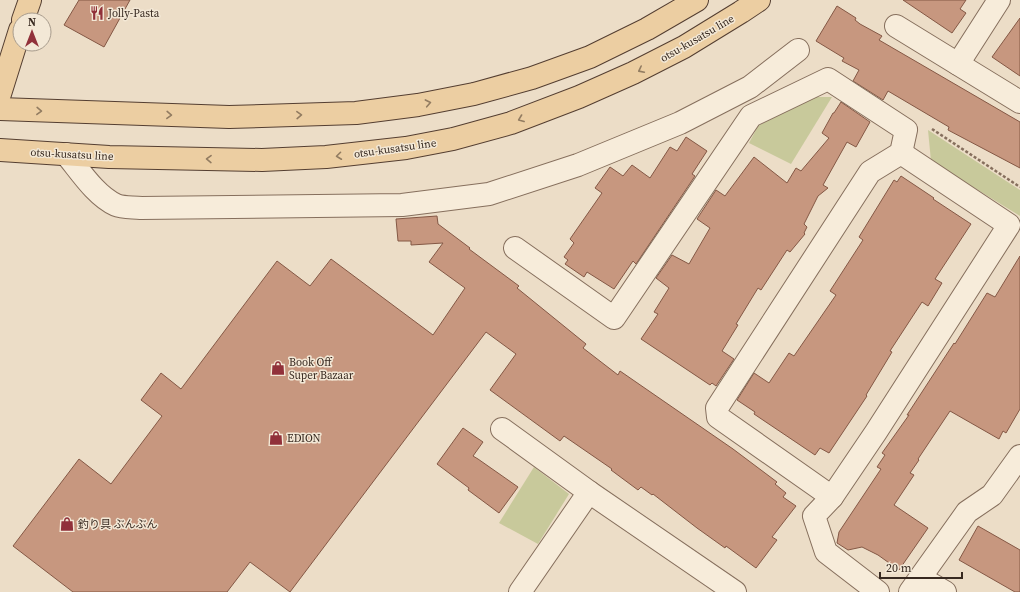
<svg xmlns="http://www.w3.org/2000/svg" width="1020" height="592" font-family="'Source Serif 4','Noto Sans JP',serif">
<rect width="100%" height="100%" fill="#ecddc7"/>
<g fill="#c8c99b">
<path d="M809,97H832L791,164L749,143L758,126Z"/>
<path d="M928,130L1020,190V216L931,161Z"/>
<path d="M534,467L569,494L538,544L499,523Z"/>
</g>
<g fill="#c7977f" stroke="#845845">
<path d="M79,0H130L104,47L64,25Z"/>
<path d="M903,0H966L960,9L966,13L952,33Z"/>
<path d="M837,6L856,18L855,20L860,24L882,36L879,40L1020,122V168L948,130L949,127L888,91L883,100L853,81L859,70L842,61L844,58L816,41Z"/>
<path d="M1020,18V76L992,57Z"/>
<path d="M841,102L870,122L856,147L847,142L823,185L828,188L818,196L804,224L807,227L804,233L805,234L790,252L787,250L761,290L758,288L736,324L738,325L722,351L734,359L716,386L712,383L710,385L641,339L658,314L654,312L669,288L656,278L672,255L689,264L710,228L697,219L716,190L725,196L754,157L787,183L796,168L801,171L829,138L822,133L833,113H834Z"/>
<path d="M686,137L707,151L692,174L695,176L636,264L633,261L614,289L587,272L584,277L565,264L568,260L564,257L574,243L570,239L602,193L595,188L610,167L623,176L632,165L650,178L670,147L677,151Z"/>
<path d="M901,176L934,198L933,199L971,224L935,279L942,283L928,306L922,302L890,351L892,352L866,395L867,396L829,453L820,448L815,455L754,414L755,412L737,400L754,373L769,383L789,353L794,356L836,295L830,291L863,240L859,237L894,180L897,182Z"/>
<path d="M437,216L438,224L470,248L469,249L519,286L517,288L586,344L583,348L618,375L620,371L733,449L777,482L775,484L786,493L783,497L796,506L772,537L777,540L756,568L726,546L725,548L697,528L653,494L652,495L641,487L638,490L611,470L612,469L564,436L560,441L490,390L516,354L486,332L290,592L250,562L227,592H73L13,546L79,459L111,484L162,416L141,400L161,373L181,389L277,261L310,286L331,259L433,335L465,288L429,262L443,243L411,245V241H398L396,219Z"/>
<path d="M1020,256V409L1006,433L1003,431L999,439L950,411L918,459L919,460L910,473L914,475L894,505L928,528L899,570L878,555L862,547L848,550L837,543L839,532L881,469L877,467L885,455L882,453L909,415H907L954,343L955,344L987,293L995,297Z"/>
<path d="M463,428L483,442L473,456L478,459L518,487L499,513L468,490L469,488L437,464Z"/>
<path d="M978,526L1020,550V592H1015L959,560Z"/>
</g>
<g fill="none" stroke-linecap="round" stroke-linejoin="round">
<defs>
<g id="minor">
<path d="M896,26L1020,102"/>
<path d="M958,64L999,0"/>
<path d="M66,154C80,171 96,196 116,205C123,208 133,207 141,208L402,205L489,194L578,165L680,123L750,87L798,50"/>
<path d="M515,248L614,318L751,116L828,79L906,130L901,153L870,172L717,408L718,417L832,497"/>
<path d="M502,429L589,492"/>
<path d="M921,578L945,592"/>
<path d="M520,592L589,492L735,592"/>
<path d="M878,592L826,552L814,516L832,497L876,432L1009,225L901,153"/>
<path d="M910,592L967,512L992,495L1020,456"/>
</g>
<g id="major">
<path d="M23,20L30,0"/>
<path d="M0,94L20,30"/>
<path d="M0,109L229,117L356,113L418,105L474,94L532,78L590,57L647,29L697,0"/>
<path d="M0,150L109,157L262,160L326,157L406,148L453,139L511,123L579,97L633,73L684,47L741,12L759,0"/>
</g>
</defs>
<use href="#minor" stroke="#866f5d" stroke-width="24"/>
<use href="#major" stroke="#543e31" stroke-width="24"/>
<path stroke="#866f5d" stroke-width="2.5" stroke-dasharray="3 2" stroke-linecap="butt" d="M932,129L1020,187"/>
<use href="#minor" stroke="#f7ecda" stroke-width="22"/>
<use href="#major" stroke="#eccea2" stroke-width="22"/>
</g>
<defs><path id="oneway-chevron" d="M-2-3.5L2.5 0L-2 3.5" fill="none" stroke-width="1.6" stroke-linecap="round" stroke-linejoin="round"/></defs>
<g stroke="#927c61">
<use href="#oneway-chevron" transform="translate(641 70) rotate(153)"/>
<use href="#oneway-chevron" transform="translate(428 103) rotate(-11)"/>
<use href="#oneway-chevron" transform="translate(39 111) rotate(2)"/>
<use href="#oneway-chevron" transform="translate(169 115) rotate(2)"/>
<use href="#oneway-chevron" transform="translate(299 115) rotate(-2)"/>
<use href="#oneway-chevron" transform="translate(521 119) rotate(159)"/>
<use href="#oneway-chevron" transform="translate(339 156) rotate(173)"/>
<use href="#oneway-chevron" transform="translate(209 159) rotate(-179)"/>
</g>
<defs>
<symbol id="restaurant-bare" viewBox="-9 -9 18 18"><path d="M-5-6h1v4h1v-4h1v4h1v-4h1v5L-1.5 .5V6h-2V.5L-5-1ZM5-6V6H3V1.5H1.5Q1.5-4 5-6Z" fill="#91313a" stroke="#f3e8d6" stroke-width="2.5" paint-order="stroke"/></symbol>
<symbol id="shop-bare" viewBox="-9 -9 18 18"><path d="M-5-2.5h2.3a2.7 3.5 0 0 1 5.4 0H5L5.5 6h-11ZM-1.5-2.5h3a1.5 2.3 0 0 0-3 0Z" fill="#91313a" stroke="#f3e8d6" stroke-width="2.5" paint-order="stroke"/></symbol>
</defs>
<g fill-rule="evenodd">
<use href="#restaurant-bare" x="87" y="3" width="20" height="20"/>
<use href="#shop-bare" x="268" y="358" width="20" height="20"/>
<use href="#shop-bare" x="266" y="428" width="20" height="20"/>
<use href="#shop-bare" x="57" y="514" width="20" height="20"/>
</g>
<g text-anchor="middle" stroke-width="3" stroke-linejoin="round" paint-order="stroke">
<g font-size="11" fill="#372920" stroke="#f3e8d6" text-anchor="start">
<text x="108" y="17">Jolly-Pasta</text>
<text x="289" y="366">Book Off<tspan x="289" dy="13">Super Bazaar</tspan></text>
<text x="287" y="442">EDION</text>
<text x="78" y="528">釣り具 ぶんぶん</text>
</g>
<g font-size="11" fill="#372920" stroke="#f3e8d6">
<text transform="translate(697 38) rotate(-30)" y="4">otsu-kusatsu line</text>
<text transform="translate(395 148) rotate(-8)" y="4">otsu-kusatsu line</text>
<text transform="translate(72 154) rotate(3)" y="4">otsu-kusatsu line</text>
</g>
</g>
<g transform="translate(32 32)"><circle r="19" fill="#f3e8d6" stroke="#a89c8d"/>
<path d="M0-3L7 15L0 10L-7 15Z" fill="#91313a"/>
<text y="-6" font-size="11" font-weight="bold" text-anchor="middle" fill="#372920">N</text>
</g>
<path d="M880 572v6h82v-6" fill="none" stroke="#372920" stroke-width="2"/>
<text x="886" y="572" font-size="12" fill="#372920" stroke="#f3e8d6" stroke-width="3" paint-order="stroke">20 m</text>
</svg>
